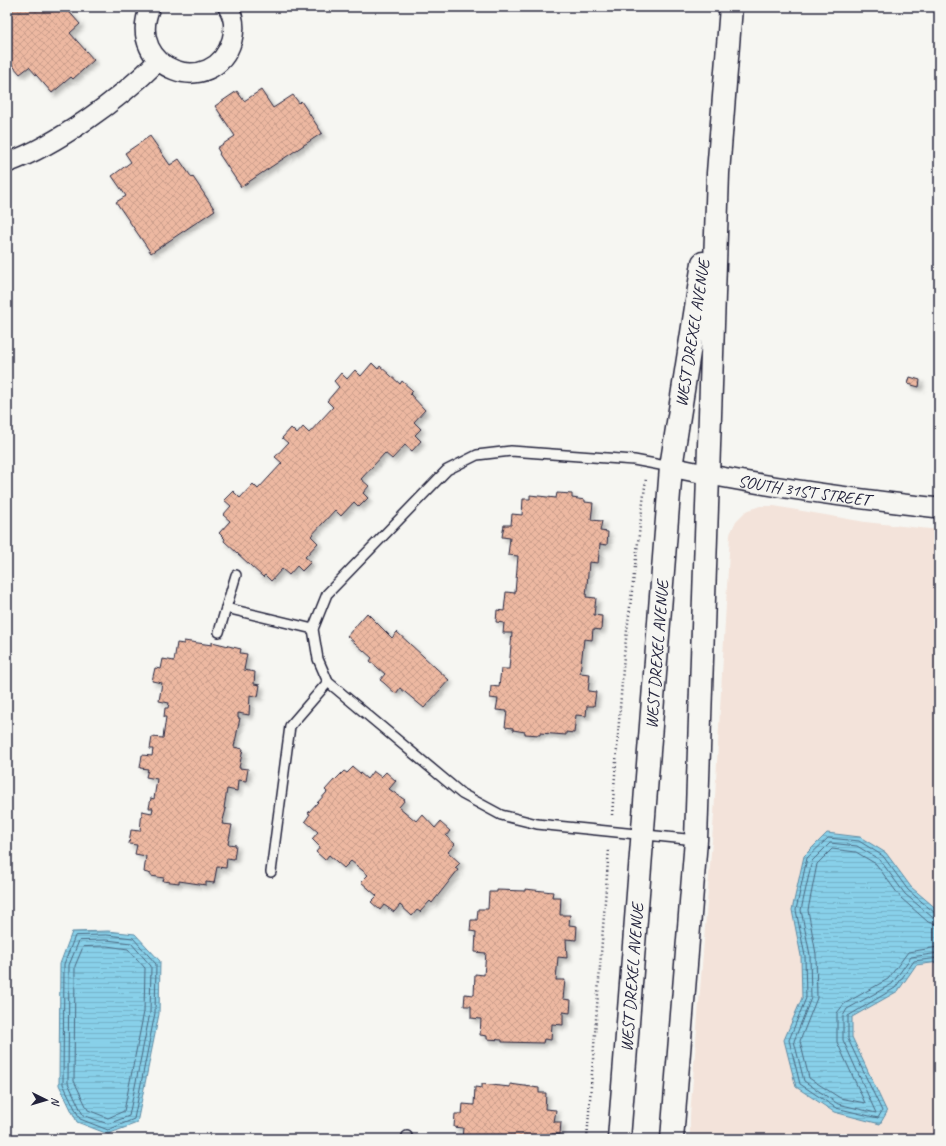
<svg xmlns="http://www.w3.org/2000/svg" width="946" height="1146" font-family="Caveat,sans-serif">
<defs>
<pattern id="water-rules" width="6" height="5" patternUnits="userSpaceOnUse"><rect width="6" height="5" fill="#88d0e9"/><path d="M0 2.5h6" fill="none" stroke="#75b2c9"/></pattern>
<pattern id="building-cross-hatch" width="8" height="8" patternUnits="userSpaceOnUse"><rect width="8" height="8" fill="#edb8a1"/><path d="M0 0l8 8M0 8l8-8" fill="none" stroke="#cb9e8c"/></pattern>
<filter id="shadow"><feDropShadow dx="3.5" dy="3.5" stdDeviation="2" flood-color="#0004"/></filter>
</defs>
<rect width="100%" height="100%" fill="#f6f6f2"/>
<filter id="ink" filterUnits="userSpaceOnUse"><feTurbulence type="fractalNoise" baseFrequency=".025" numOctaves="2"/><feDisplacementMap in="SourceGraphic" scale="8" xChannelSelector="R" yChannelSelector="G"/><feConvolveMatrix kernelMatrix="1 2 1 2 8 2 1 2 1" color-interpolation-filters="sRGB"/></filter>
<g filter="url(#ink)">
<path fill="#f3e3da" d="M760,506H774L865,522L939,530V1139H690V1116L714,815L730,534L736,521L746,511Z"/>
<g fill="url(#water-rules)" stroke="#5f8aa3">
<path d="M827,833L860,837L886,853L911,887L939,911V962L916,965L898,991L852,1017V1037L887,1112L880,1124L834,1112L796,1087L784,1040L802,998L801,956L792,910L804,856Z"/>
<path d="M108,931L135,934L160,961L159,1014L137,1123L108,1134L77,1122L59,1085L60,964L72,932Z"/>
</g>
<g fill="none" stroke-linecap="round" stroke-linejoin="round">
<g stroke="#4b6881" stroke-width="1">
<path d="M939,914L935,913L908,890L883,856L859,841L828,838L807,858L796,910L805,956L806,998L789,1040L800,1084L836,1108L878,1118L882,1111L848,1039V1016L895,988L914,961L939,958"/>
<path d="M939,919L932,917L905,894L880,860L857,846L830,843L812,861L801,910L810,955L811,998L794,1041L804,1081L838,1104L876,1113L843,1040V1016L847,1009L892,984L911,957L939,953"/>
<path d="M939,925L928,922L901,898L876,864L856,852L832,849L817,864L808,910L816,954L817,998L800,1041L809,1078L840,1098L865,1103L837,1042V1013L844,1004L888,979L908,952L939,947"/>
<path d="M107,935L133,938L156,964L155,1013L134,1119L108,1130L80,1119L63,1084L64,964L75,936Z"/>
<path d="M107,940L131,943L151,966L150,1013L129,1116L108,1124L83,1115L68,1083L69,965L79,941Z"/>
<path d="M107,946L128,949L145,968L144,1012L124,1111L108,1118L88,1110L74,1081L75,966L83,947Z"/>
</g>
</g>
<g fill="url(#building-cross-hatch)" stroke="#22223b" filter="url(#shadow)">
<path d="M10,7H65L80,24L70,33L94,60L73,79L71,77L52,93L29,67L20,74L7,59V9Z"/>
<path d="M261,90L273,108L293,95L299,103L301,101L322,133L241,187L219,154L220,153L217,148L235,136L215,106L237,91L244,101Z"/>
<path d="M150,136L170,165L179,159L192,178L193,177L215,210L151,253L116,202L126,196L112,176L131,162L125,153Z"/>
<path d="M372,363L378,369L380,366L400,384L402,381L413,391L410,394L425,410L414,422L421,429L415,435L421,441L412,451L405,445L392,459L385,453L361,479L369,486L363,493L368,498L359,507L354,502L341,516L335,510L311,536L318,543L305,557L311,562L302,571L297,566L289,575L282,569L271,581L265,575L263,577L224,541L225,539L219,533L230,521L223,515L231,506L224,500L233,491L240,498L253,484L258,489L282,463L275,457L288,443L282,438L291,428L297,434L303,427L309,433L333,407L327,401L339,387L334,381L336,379L341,373L347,379L355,370L361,376Z"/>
<path d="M910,377L920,380L919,387L908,384Z"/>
<path d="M557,493L572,494V498L585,500V502L593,503L591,520L602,521L600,531L608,532L607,545L600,544L598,563L589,562L586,597L596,598L594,615L602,616L601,630L593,629L592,640L584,639L580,673L590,674L588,691L596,692L594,706H587L586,716L576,715L574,733L566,732V735L540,733V735L525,734V732L513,730V728L505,727L507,711L496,710L498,699L490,698L491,686L499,687L501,669H509L512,633H503L504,623L496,622L497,610L504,611L506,592L515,593L518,556L508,555L510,538L502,537L504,525H511L512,514L522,515L523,499H530V495L556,498Z"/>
<path d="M367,613L392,638L397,632L449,680L424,708L400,688L396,694L384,683L380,680L385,674L370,661L372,658L347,636Z"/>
<path d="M184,641L212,645V642L241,649L240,653L247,654L244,670L255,672L254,684L260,685L258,697L250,695L249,715L238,713V718H240L234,747L243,749L239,768L248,769L246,781L238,780L237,791L227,789L224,808L226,809L222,824L232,825L228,844L236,845L234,859L227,858L226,868L217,867L214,883L206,882V885L179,881V883L163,881L164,878L151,876V874L144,872L146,856L135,854L137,845L129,844L131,830L140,831L142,811L152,813L153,808H149L151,798L154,799L157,779L146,777L148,769L140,768L142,755L152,756L153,749H150L152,737L163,738L166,717H164L165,708H168L169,703L159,701L162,683L152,681L155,668L161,669L163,659L174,661L177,643L184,644Z"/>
<path d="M353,767L367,779L373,771L381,777L386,772L396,781L389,789L405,800L399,807L416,821L422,814L435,828L440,822L450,831L446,836L455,844L448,852L460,863L455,868L458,870L432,903L430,901L420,912L417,910L412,916L400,905L394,912L384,905L380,910L371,902L377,896L361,882L368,875L351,861L344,868L329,855L325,860L316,852L320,847L312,839L318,832L305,821L310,814L308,813L327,792L325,790L334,780H335L344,771L347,773Z"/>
<path d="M525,889L553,892L552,897H561L560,915H570L569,925L577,926L576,940L566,939L567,958L558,957L556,980H565L563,999L571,1000L570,1013L563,1012V1025L552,1024L551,1040L544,1039L543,1043L502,1042V1040L487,1039V1036L480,1035L481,1019L471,1018V1006H464L465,994L474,995L475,974L484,975L486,953L475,952L476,932L470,931L471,920H477L478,909H488L489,892H497V890L525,891Z"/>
<path d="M482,1084L510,1087V1084L539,1088V1093H546L545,1109L556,1110L554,1122H561L560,1134H552V1139H462L463,1128L454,1127L455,1114H462L463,1104L474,1105L475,1087L482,1088Z"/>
</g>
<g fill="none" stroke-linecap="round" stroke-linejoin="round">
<defs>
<g id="lane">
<path d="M671,467L634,460L511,451L477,455L447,470L327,594L313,629L318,659L328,682L462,794L501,815L537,824L696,840"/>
<path d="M226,608L236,575"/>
<path d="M219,632L226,608L313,629"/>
<path d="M271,872L290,726L328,682"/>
<path d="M406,1139L407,1136"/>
</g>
<g id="street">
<path d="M150,7C124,70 214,101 232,40C235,29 234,17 228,7"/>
<path d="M7,163C57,145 120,99 158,61"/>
<path id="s1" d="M671,467C759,486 849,498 939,508"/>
</g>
<g id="secondary">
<path id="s2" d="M619,1139L671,467L703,263"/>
<path d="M672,1139L696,840L718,173L731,7"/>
</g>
</defs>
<use href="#lane" stroke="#22223b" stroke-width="12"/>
<use href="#street" stroke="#22223b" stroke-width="22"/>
<use href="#secondary" stroke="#22223b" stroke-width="25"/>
<g stroke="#22223b" stroke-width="2.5" stroke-dasharray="1 3" stroke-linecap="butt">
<path d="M612,815L624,655L646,478"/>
<path d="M587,1139L609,848"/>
</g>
<use href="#lane" stroke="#f6f6f2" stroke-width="9"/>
<use href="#street" stroke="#f6f6f2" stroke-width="19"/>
<use href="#secondary" stroke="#f6f6f2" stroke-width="22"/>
</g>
</g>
<g text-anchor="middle" stroke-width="4" stroke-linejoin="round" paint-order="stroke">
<g font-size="17" fill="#22223b" stroke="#f6f6f2">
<text transform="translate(692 333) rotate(-81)" y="6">WEST DREXEL AVENUE</text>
<text dy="6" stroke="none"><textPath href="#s1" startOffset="135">SOUTH 31ST STREET</textPath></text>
<text dy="6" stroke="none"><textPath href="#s2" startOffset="486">WEST DREXEL AVENUE</textPath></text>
<text dy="6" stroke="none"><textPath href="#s2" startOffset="162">WEST DREXEL AVENUE</textPath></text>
</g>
</g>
<rect width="946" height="1146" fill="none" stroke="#f6f6f2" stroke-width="24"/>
<rect x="12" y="12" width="922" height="1122" fill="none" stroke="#22223b" stroke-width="1.5" filter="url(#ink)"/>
<g transform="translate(46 1100) rotate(95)" stroke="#f6f6f2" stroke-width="3" paint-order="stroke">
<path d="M0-3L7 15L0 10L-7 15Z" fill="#22223b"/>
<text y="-6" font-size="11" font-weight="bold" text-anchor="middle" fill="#22223b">N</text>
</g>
</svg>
